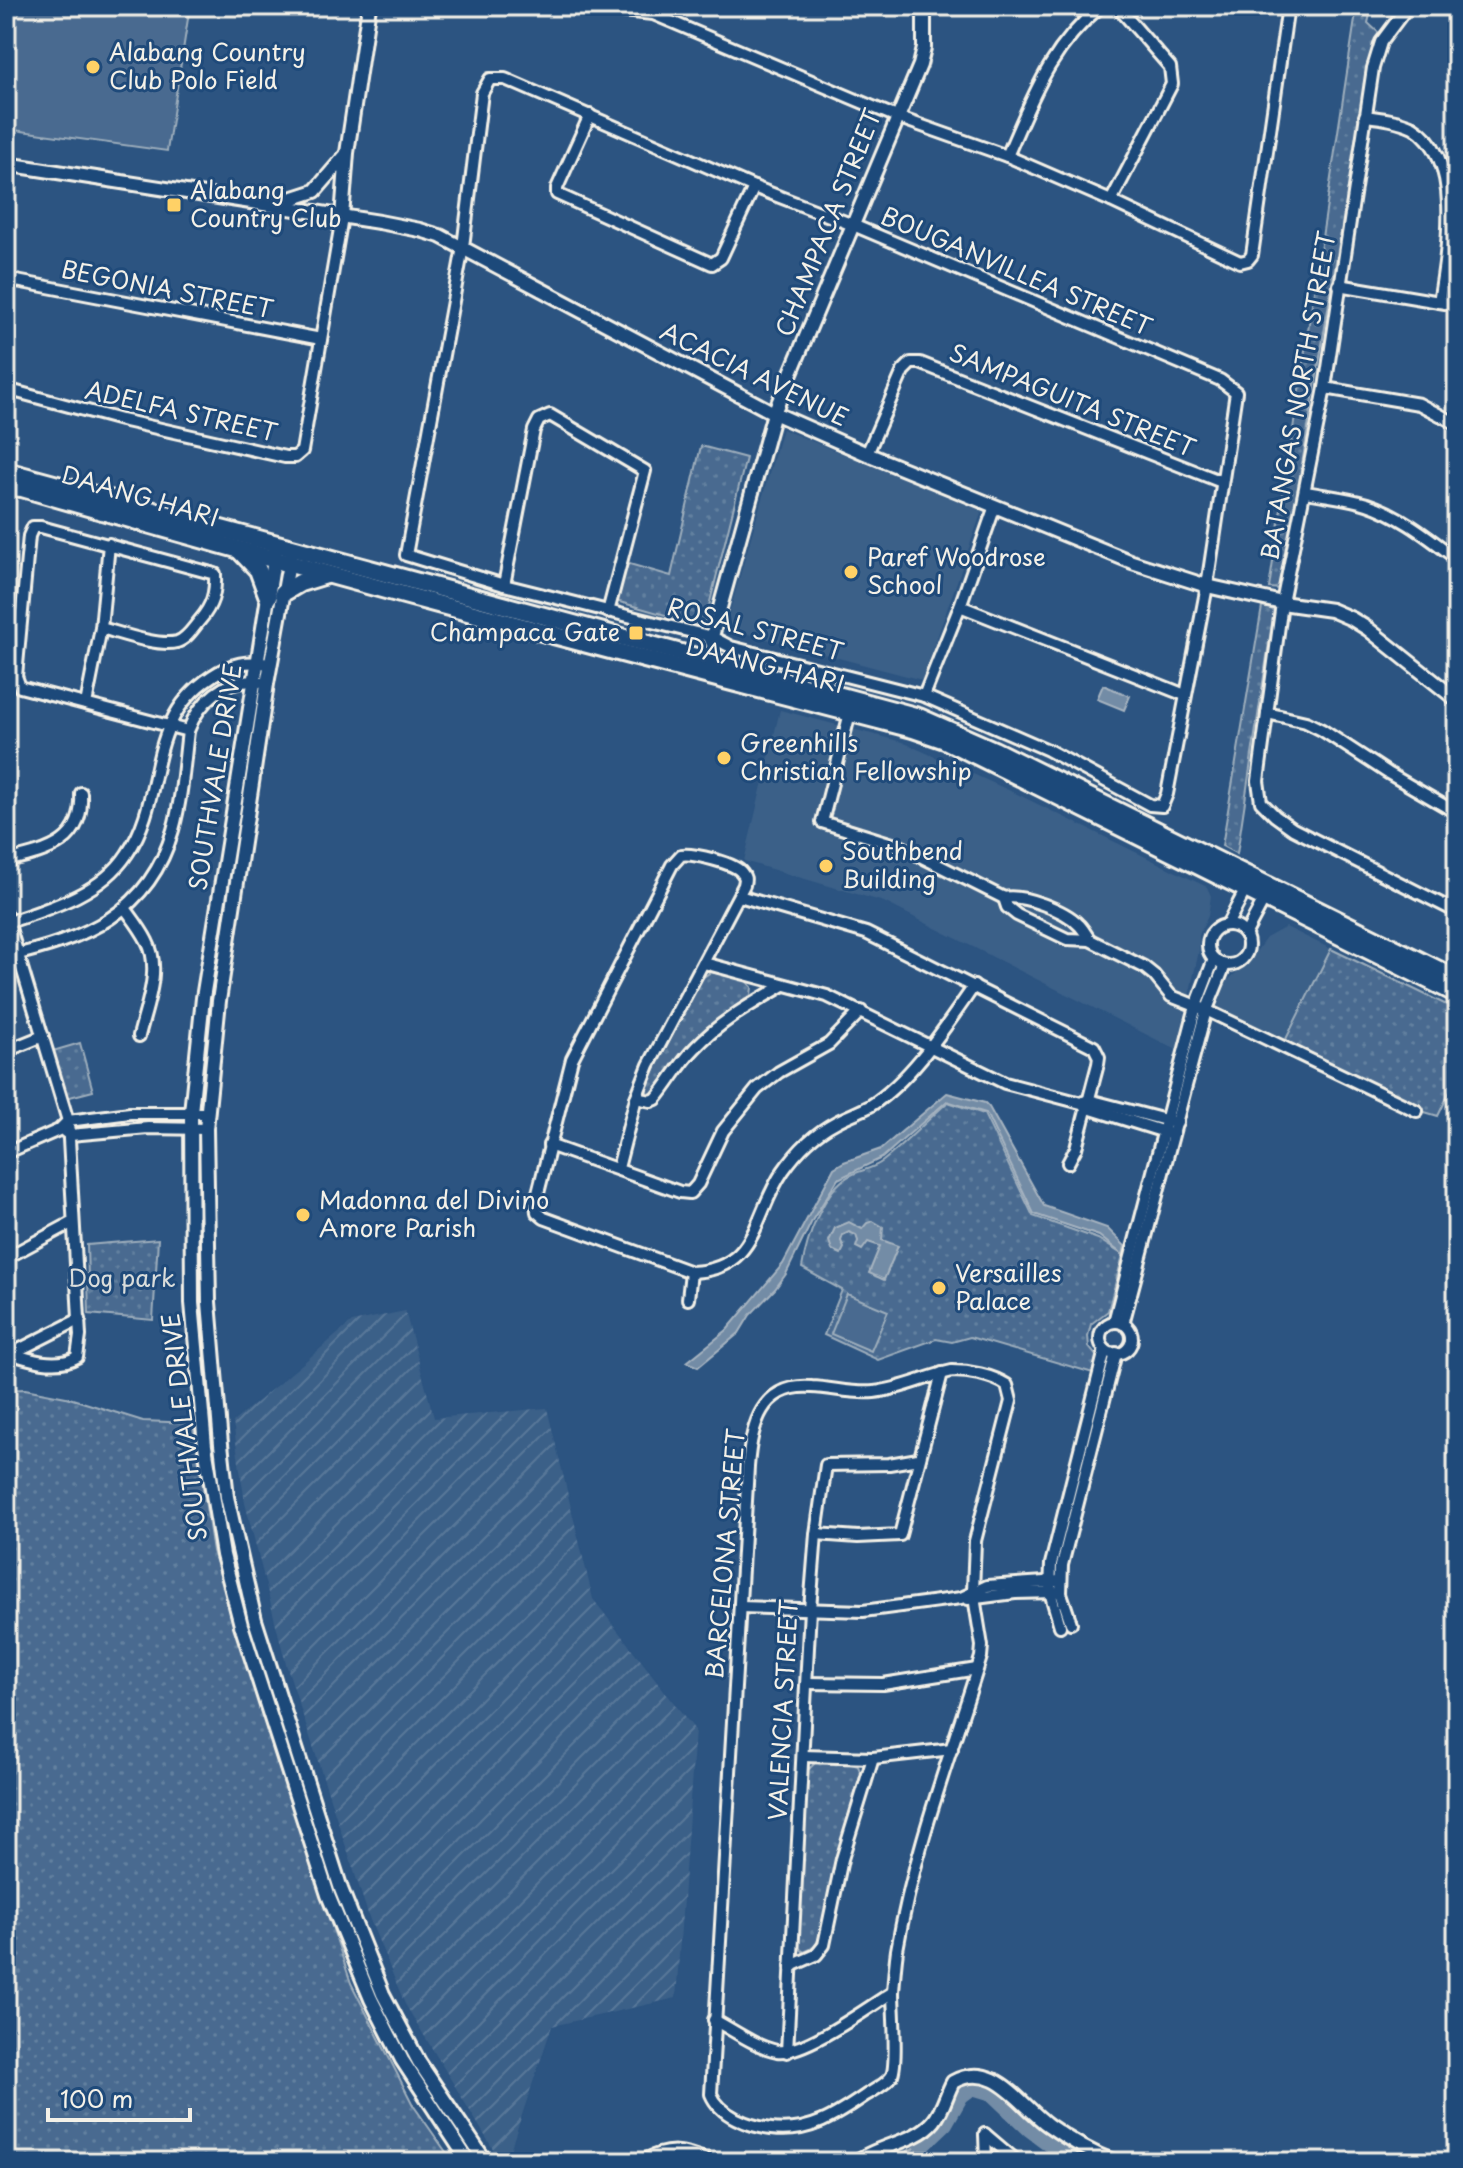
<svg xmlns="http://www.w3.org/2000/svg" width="1463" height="2168" font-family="'Playpen Sans',sans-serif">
<defs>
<pattern id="industrial-furrows" width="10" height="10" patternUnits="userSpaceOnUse" patternTransform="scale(2)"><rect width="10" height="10" fill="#3b6088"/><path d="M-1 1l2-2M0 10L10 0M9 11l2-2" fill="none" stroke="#587799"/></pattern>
<pattern id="grass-dots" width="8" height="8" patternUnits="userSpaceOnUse" patternTransform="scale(2)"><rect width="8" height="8" fill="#496b90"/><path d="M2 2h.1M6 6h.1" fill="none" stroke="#6481a0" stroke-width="1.8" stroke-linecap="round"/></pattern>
</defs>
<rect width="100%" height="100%" fill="#2c5481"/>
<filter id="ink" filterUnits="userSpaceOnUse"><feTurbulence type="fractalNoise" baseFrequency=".0125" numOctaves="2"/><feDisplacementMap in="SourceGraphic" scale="16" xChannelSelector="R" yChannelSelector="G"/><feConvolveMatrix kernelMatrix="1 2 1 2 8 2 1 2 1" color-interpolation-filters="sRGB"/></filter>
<g filter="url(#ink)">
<g fill="#3b6088">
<path d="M782,429L982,511L922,680L725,628Z"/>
<path d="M780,710L902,742L1015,793L1207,887L1211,896L1208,916L1199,935V951L1177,1050L884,902L744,861Z"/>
<path d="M1286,927L1331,949L1285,1041L1227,1017L1214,1007L1226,982L1250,960L1266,938Z"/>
</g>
<path fill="url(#industrial-furrows)" d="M405,1311L434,1418L547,1408L593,1599L695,1730L676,1998L552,2026L506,2162H501L405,2004L370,1920L286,1664L245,1503L233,1422L352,1322Z"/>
<g fill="url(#grass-dots)" stroke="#9eaebc" stroke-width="2">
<path d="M1357,6H1372L1368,23L1380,34L1371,53L1281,589L1269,588Z"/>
<path d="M701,446L746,458L704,626L616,601L626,563L671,576Z"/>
<path d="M1262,607L1274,610L1237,854L1222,846Z"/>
<path d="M1331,949L1457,1010V1077L1438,1116L1408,1107L1285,1041Z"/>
<path d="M711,972L745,980L752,987L751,995L719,1018L694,1040L652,1094L649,1095L645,1088L702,978Z"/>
<path d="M80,1043L93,1091L66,1098L53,1051Z"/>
<path d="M948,1102L984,1114L1033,1216L1098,1239L1123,1255L1108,1311L1091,1324L1088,1336L1089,1347L1097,1357L1093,1373L970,1337L952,1342L936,1339L878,1360L824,1335L842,1290L802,1268C806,1241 823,1190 849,1176C860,1170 873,1169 883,1161C906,1143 926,1121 948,1102Z"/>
<path d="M158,1239L153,1320L89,1314L87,1245Z"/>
<path d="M25,1389L66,1397L143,1421L193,1423L213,1551L279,1768L351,1983L413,2105L453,2162H6V1390Z"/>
<path d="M816,1762L848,1763L858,1766L861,1773L836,1859L819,1937L815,1947L804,1952L798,1947L807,1771Z"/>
</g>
<g fill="#496b90" stroke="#9eaebc" stroke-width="2">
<path d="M6,6H190L167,151L6,129Z"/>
<path d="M847,1294L888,1311L871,1351L831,1334Z"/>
</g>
<g fill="#738ca6" stroke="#a7b4c0" stroke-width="2">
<path d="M1103,685L1130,696L1124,710L1097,699Z"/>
<path d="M947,1093L985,1103L989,1107L1044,1206L1107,1228L1125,1246L1123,1255L1099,1236L1034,1214L986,1113L947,1101L882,1158L838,1179L813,1219L786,1274L775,1289L750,1315L739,1333L698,1367L687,1362L727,1330L783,1264L834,1168L844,1162L881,1149Z"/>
<path d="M873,1221L883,1227L882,1240L898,1246L884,1280L869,1273L880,1246L868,1242L862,1250L856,1247L858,1241L856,1235L849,1232L843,1235L841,1241L844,1248L841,1254L832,1250L829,1241L835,1228L849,1222L862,1229L867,1223Z"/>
</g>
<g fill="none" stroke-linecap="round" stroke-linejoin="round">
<path stroke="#a7b4c0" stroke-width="3" d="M887,2162L922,2144"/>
<path stroke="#738ca6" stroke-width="10" d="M922,2144V2162"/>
<path stroke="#738ca6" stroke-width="18" d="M922,2144L944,2123L960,2095L972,2086L992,2092L1030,2128L1076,2162"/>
<defs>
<g id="minor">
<path d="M612,6L622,11L653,14L897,117L1007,156L1111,201L1240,262L1248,260L1252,255L1288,6"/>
<path d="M1408,6L1381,42L1373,68L1325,388L1282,603L1258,781L1261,802L1275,816L1293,829L1457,912"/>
<path d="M1447,6L1457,15"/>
<path d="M490,79H505L754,187L853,225L1220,380L1236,392L1207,586L1167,794L1162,806L1150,805L1048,750L924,696L731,647L712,637L504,585L406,555L463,247L482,93Z"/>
<path d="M590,115L557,188V194L712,264L721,258L754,187"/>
<path d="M1365,116C1381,118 1398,120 1413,127C1463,157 1448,248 1439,302"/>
<path d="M1007,156C1033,97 1049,49 1101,6"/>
<path d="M1111,201L1172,84L1170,67L1117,6"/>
<path d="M6,279L321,339"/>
<path d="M1339,285L1457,305"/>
<path d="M1325,388L1419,404L1457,424"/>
<path d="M6,389L121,420L285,457H295L302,451L342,217"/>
<path d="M867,454L903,371L911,363H920L1222,482"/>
<path d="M1306,492C1326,496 1348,498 1367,504C1401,515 1429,538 1457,559"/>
<path d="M504,585L534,430L539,420L550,415L645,471L608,612"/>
<path d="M960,606L1185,695"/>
<path d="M101,628C120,633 158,647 177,642C187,639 193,628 200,620C212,606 216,593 215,574L41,527H33L29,536L16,676L20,687L188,731"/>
<path d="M924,696L960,606L995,506"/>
<path d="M86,704L101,628L109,544"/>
<path d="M850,713L822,822L902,847L1004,898C1022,894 1065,910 1078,924C1083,928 1086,935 1090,940"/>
<path d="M1267,713L1306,722L1322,730L1388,773L1457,813"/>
<path d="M6,861C48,851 84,844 81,793"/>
<path d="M739,896L866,933L1094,1047L1099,1057L1098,1064L1076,1148L1068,1163"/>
<path d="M1004,898L1007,907L1017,915L1067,939L1090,940L1144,967L1154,975L1171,996L1206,1010L1417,1111"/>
<path d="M125,908C133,919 141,929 147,941C162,969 146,1007 139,1036"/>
<path d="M6,915L68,1121L80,1336L77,1357C56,1369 27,1359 6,1352"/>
<path d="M6,923C48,909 101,894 127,854C168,794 142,722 212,676C231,663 248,660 270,664"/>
<path d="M1227,925L1248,885"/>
<circle cx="1228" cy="945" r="20"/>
<path d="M1245,935L1267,894"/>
<path d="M6,957C85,939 149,914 173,830C182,798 184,764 188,731C199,702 225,677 259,682"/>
<path d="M704,963L827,996L1005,1083L1081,1103L1089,1100L1177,1123"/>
<path d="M6,1051L43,1036"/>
<path d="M636,1098L651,1101L656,1099C670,1082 680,1063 695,1048C720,1021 753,1003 784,985"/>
<path d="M1085,1107L1168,1133"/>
<path d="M65,1132L70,1135L148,1128L206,1129"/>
<path d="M549,1145L680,1192L690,1193L698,1184L723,1131L757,1089L779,1072L829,1044L861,1011"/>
<path d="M6,1153L59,1130L68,1121L130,1113H208"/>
<path d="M618,1168L636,1098L649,1065L744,885C745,879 746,878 742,873C736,863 692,853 681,855L672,865L572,1059L536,1201L537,1212L544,1218L691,1272C758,1270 753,1215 783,1171C797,1151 815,1133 836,1122C847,1116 859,1112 870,1106C912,1079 946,1026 974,986"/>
<path d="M6,1258L73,1222"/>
<path d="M688,1299L691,1272"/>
<path d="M1114,1322L1196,1006L1214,959"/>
<circle cx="1116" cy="1338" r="16"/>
<path d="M1123,1324L1205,1014L1225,965"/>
<path d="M11,1354L80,1319"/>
<path d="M952,1371C969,1371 992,1375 1007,1385L1011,1401L975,1541L973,1591L982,1646L981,1657C951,1754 914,1850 897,1950C895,1964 894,1978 893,1992C893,2009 898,2067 891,2077C885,2085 874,2090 866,2095C837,2115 809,2134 771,2129C749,2126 720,2116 711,2094L748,1467C751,1426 761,1383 812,1387C833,1388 853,1394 874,1392C902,1389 925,1377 952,1371Z"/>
<path d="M816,1534L858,1537L900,1535L942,1373"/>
<path d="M968,1599L1015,1593L1055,1592"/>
<path d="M740,1607L863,1611L961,1598L987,1586L1060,1581"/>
<path d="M1071,1623L1061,1593L1062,1565L1116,1353"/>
<path d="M1060,1626L1050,1592L1051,1564L1105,1350"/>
<path d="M807,1683L883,1684L977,1669"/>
<path d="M803,1756L873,1758L952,1749"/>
<path d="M791,1966L816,1955L824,1945L842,1859L873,1758"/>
<path d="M714,2020C733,2030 756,2047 777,2051C804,2055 869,2007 893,1992"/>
<path d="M787,2052L810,1609L816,1534L826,1465L889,1464L918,1459"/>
<path d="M985,2134L1018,2162"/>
<path d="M985,2134L986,2162"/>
</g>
<g id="tertiary">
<path d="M6,164L379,222L420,230L440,236L774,413L867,454L1132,562L1207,586L1282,603L1331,610L1352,619L1368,629L1457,700"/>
<path d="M275,204L315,191L346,155"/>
<path d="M342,217L347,153L369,6"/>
<path d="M275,554L203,998L191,1112L192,1303L205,1446L223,1555L241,1625L328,1895L371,1999L402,2060L469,2162"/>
<path d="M290,558L267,684L219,1001L206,1129L209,1302L221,1444L227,1497L255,1620L341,1889L383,1994L419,2062L486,2162"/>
<path d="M710,667L714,647L711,640L774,413L920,65L924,48V6"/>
<path d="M643,2162C668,2148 683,2151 709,2162"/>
<path d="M856,2162C879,2145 917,2142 934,2121C943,2110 946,2095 953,2082C994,2059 1019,2104 1048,2125C1069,2140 1091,2153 1115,2162"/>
</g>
<g id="primary">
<path d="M6,471L919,717L994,750L1457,979"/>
<path d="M6,487L22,488C318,574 615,652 913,729L945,740L1457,994"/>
<path d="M240,551L258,570L268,597"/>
<path d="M283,593L300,583L326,575"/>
</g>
</defs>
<use href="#minor" stroke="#f4f1e8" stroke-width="16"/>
<use href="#tertiary" stroke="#f4f1e8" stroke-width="18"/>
<use href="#primary" stroke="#f4f1e8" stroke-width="22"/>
<use href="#minor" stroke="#1f4a7a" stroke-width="10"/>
<use href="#tertiary" stroke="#1f4a7a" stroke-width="12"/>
<use href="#primary" stroke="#1f4a7a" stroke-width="16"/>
</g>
</g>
<g fill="#ffd166" stroke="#1f4a7a" stroke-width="3">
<circle cx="93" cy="67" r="8"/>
<rect x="166" y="197" width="16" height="16" rx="4"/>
<circle cx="851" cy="572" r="8"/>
<rect x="628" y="625" width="16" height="16" rx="4"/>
<circle cx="724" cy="758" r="8"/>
<circle cx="826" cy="866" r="8"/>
<circle cx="303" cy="1215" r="8"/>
<circle cx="939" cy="1288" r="8"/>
</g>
<g text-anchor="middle" stroke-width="6" stroke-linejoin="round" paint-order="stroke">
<g font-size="24" fill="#f4f1e8" stroke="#1f4a7a" text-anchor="start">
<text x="109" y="61">Alabang Country<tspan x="109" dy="28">Club Polo Field</tspan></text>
<text x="190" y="199">Alabang<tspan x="190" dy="28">Country Club</tspan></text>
<text x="867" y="566">Paref Woodrose<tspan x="867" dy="28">School</tspan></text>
<text x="620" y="641" text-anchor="end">Champaca Gate</text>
<text x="740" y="752">Greenhills<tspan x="740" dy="28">Christian Fellowship</tspan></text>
<text x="842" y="860">Southbend<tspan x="842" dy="28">Building</tspan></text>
<text x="319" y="1209">Madonna del Divino<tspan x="319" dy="28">Amore Parish</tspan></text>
<text x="955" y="1282">Versailles<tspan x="955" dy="28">Palace</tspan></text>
</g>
<g font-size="24" fill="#f4f1e8" stroke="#1f4a7a">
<text transform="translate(829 223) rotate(-68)" y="8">CHAMPACA STREET</text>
<text transform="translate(1016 272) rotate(23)" y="8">BOUGANVILLEA STREET</text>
<text transform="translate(167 290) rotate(11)" y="8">BEGONIA STREET</text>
<text transform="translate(754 375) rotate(26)" y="8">ACACIA AVENUE</text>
<text transform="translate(1299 396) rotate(-80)" y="8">BATANGAS NORTH STREET</text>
<text transform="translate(1072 401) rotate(22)" y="8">SAMPAGUITA STREET</text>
<text transform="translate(181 412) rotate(13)" y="8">ADELFA STREET</text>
<text transform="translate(140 497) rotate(16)" y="8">DAANG HARI</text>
<text transform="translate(755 630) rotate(15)" y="8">ROSAL STREET</text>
<text transform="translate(765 666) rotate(14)" y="8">DAANG HARI</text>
<text transform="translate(216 777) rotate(-81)" y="8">SOUTHVALE DRIVE</text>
<text transform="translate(185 1427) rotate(-97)" y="8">SOUTHVALE DRIVE</text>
<text transform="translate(726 1554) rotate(-85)" y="8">BARCELONA STREET</text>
<text transform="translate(784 1710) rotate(-87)" y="8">VALENCIA STREET</text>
</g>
<g font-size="24" fill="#dadddb" stroke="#1f4a7a">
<text x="122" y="1287">Dog park</text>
</g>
</g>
<rect width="1463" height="2168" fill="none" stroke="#1f4a7a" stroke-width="32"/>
<rect x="16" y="16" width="1431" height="2136" fill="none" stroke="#f4f1e8" stroke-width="3" filter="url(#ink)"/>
<path d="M48 2108v12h142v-12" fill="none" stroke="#f4f1e8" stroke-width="4"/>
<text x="60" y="2108" font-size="24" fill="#f4f1e8" stroke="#1f4a7a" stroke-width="6" paint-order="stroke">100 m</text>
</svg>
